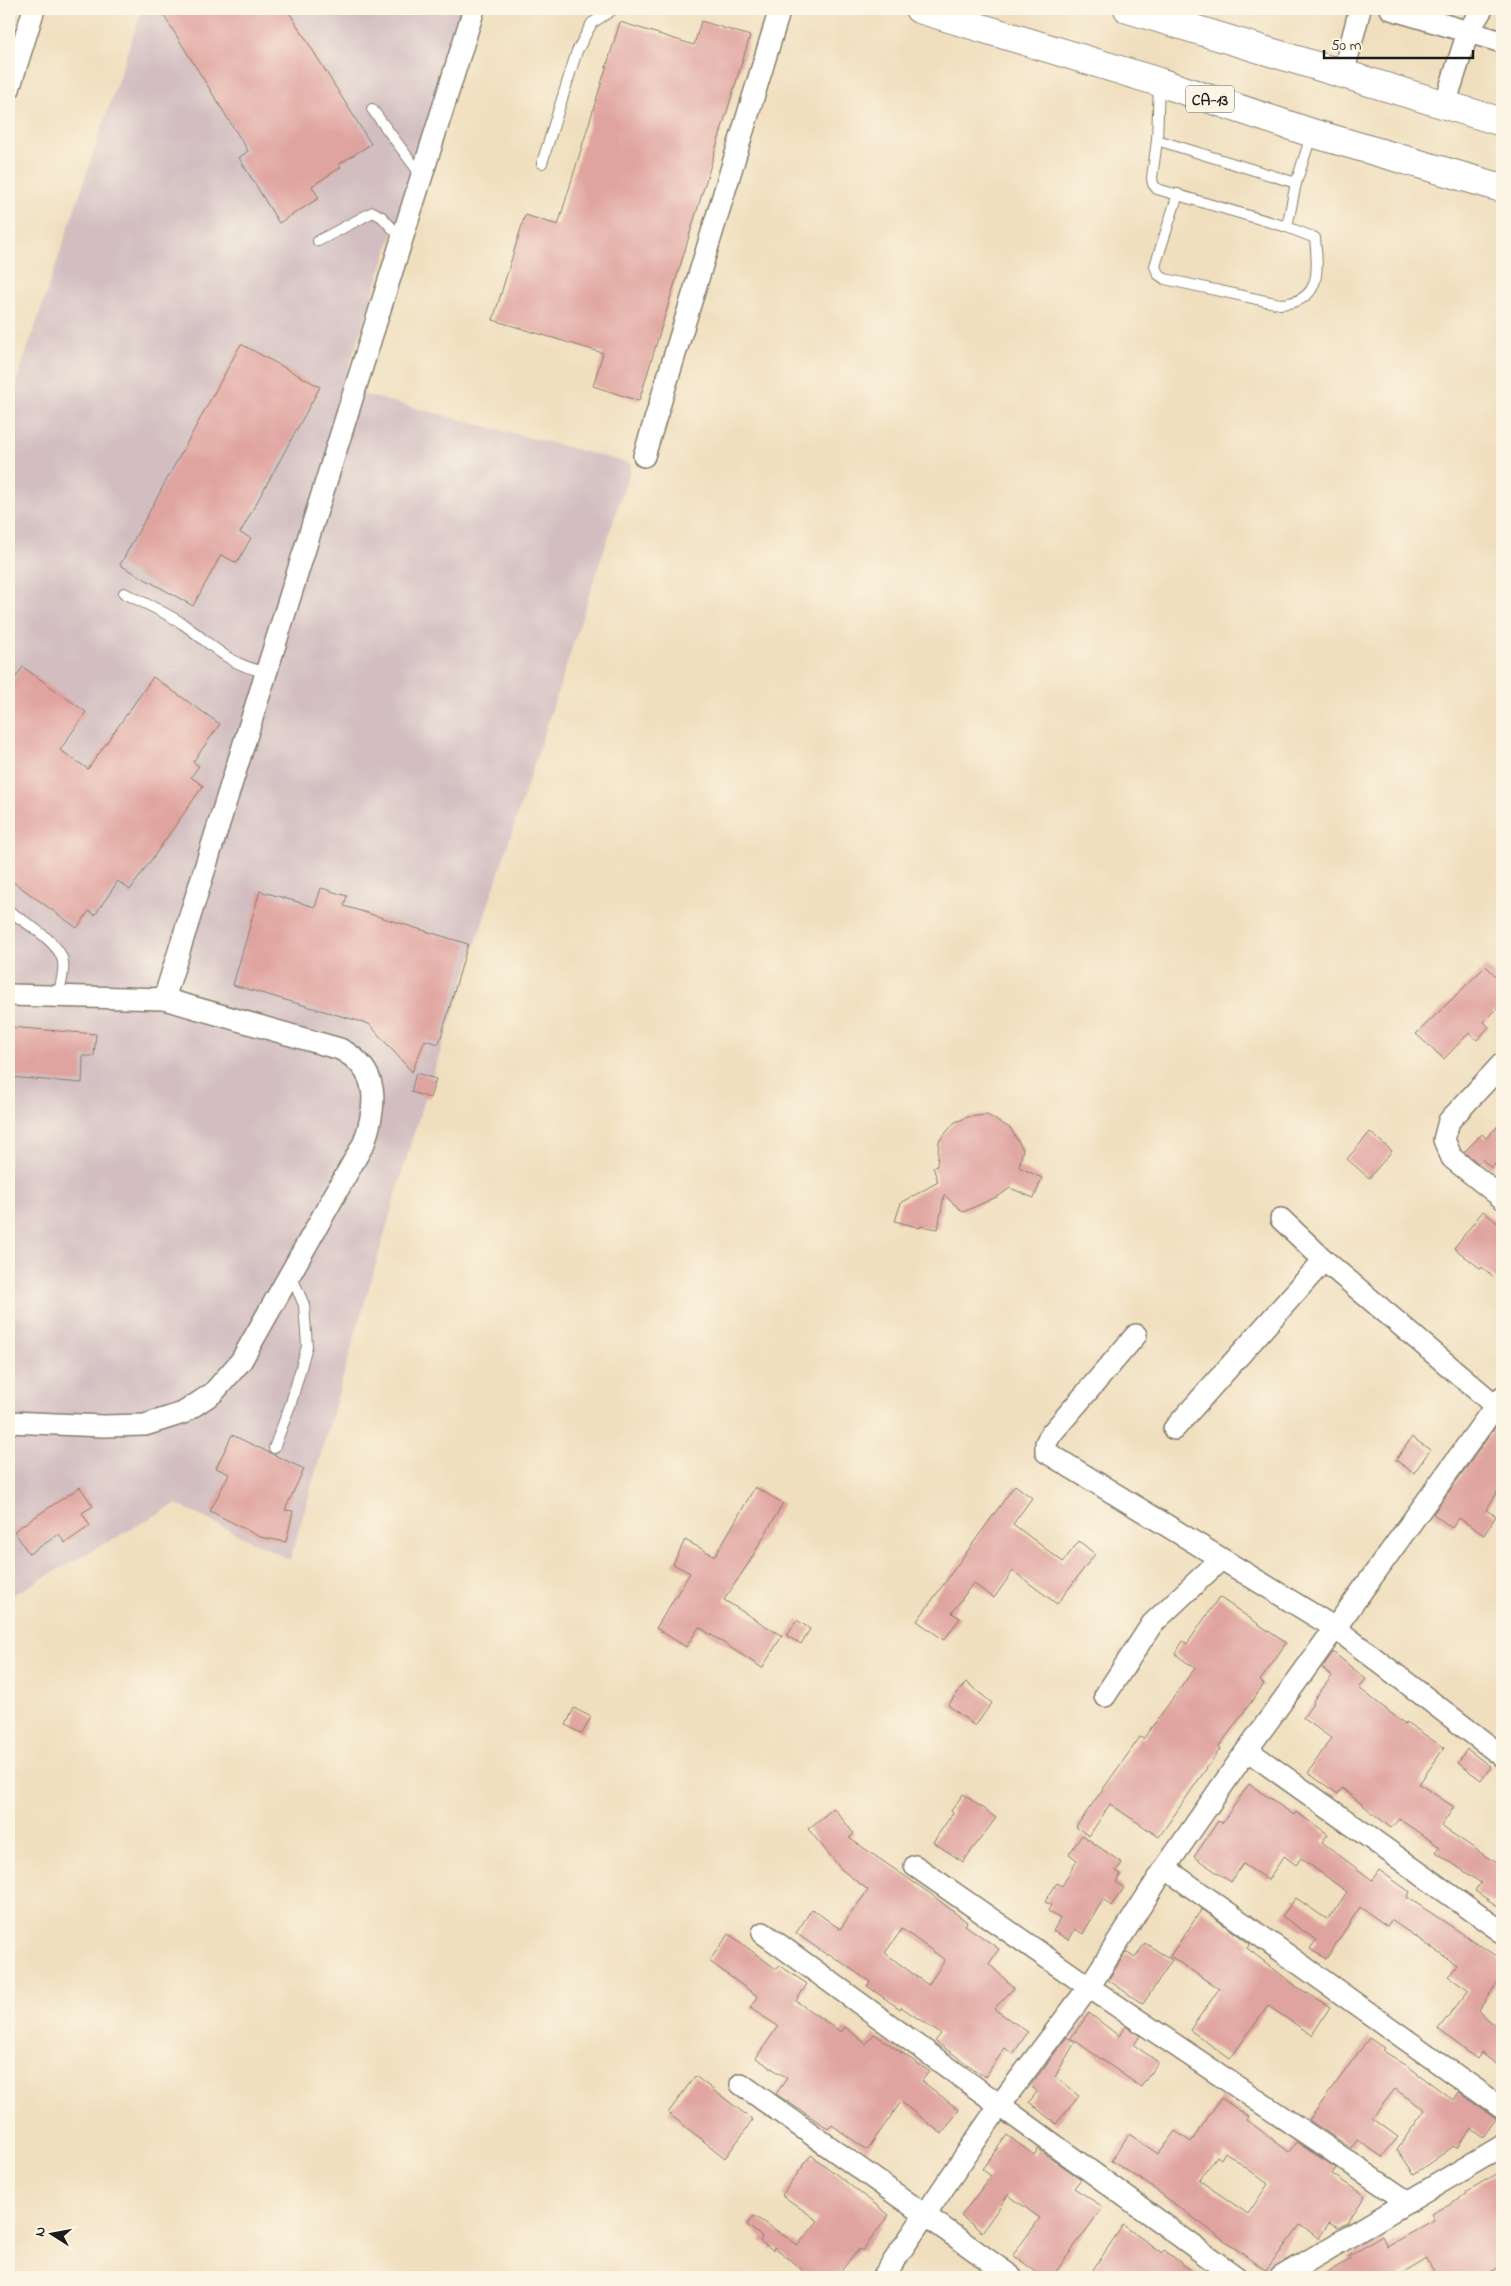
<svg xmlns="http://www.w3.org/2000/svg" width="1511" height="2286" font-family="'Indie Flower',sans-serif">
<rect width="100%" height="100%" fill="#fcf5e5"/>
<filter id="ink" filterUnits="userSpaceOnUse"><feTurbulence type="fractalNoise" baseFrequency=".02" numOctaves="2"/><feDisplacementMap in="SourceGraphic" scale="10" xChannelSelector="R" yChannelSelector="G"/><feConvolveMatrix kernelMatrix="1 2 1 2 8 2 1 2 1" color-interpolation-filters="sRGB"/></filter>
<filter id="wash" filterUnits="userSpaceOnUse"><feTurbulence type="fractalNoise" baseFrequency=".0096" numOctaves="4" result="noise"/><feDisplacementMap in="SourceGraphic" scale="20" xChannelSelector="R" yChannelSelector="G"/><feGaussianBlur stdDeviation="1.12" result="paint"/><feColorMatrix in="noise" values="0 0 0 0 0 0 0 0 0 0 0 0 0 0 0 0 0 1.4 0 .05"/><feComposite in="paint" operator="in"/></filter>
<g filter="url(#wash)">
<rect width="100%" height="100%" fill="#f0dfbe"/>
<path fill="#d2bec1" d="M142,9H466L342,389L632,464L413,1136L290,1560L176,1504L9,1597V404Z"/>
<g id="blocks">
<g fill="#e0a4a0" fill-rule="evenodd">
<path d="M171,9H287L371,144L339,164L341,167L312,186L319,198L279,223L239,158L248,151L163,14Z"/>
<path d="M701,21L750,36L639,401L593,386L603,353L493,320L525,215L558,225L620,22L694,45Z"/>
<path d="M241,344L320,387L240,533L251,538L237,563L221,555L193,606L120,565Z"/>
<path d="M23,667L86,712L60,750L88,769L153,677L220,724L193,762L199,766L191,777L203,786L130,890L118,881L95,915L89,911L77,928L9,879V687Z"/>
<path d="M321,888L347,896L344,906L468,944L439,1044L425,1040L412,1072L369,1024L233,985L260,891L315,907Z"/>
<path d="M1486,966L1502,983V1004L1484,1022L1489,1027L1477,1040L1469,1033L1444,1059L1416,1034Z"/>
<path d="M9,1027L96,1034L94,1056H83L82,1083L9,1077Z"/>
<path d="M416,1073L436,1079L430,1098L411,1092Z"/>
<path d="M987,1115L1010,1128L1023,1149L1019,1167L1042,1178L1034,1198L1010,1188L999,1196L963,1212L944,1195L938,1229L921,1226L920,1228L895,1221L901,1203L938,1182L933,1167L937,1166L939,1141L955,1122L968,1117Z"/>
<path d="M1502,1122V1157L1491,1168L1482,1159L1478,1163L1464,1152L1482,1134L1486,1138Z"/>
<path d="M1370,1132L1392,1151L1369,1178L1347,1159Z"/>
<path d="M1483,1211L1502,1227V1284L1482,1267L1481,1269L1454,1248Z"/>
<path d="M1502,1418V1485L1486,1510L1496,1516L1484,1535L1459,1518L1452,1528L1433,1514Z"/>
<path d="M232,1435L304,1469L285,1510L293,1511L286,1542L260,1537L210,1511L229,1474L216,1468Z"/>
<path d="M1412,1437L1430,1450L1414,1473L1396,1460Z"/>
<path d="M1015,1485L1032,1498L1013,1524L1063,1562L1079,1541L1095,1554L1057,1604L1013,1571L994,1598L973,1583L952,1613L960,1618L944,1640L917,1621Z"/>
<path d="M80,1487L93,1506L82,1513L90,1526L65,1543L59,1534L29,1554L14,1531Z"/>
<path d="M755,1487L783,1503L750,1561L724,1600L782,1636L762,1668L699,1627L686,1647L656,1628L690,1573L673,1564L685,1540L715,1556Z"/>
<path d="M1219,1597L1286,1643L1260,1681L1264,1684L1218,1748L1220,1749L1159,1837L1110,1804L1089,1836L1076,1827L1140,1737L1143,1739L1195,1668L1175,1654L1183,1641L1187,1644Z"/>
<path d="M797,1620L810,1629L801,1644L787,1636Z"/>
<path d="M1333,1652L1366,1679L1359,1688L1405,1724L1406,1722L1444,1748L1419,1784L1454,1807L1441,1826L1502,1867V1909L1475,1891L1481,1883L1436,1852L1440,1847L1399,1819L1391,1828L1342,1788L1338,1794L1308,1773L1331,1738L1303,1718L1314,1702L1313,1701L1332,1676L1322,1668Z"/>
<path d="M966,1682L992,1703L975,1726L948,1705Z"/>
<path d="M574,1708L591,1717L582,1734L566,1725Z"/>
<path d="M1467,1749L1491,1767L1481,1780L1458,1763Z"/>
<path d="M1249,1784L1294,1815L1296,1812L1328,1834L1322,1842L1372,1880L1379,1870L1410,1892L1407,1897L1502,1960V1976L1478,2011L1502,2031V2068L1481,2053L1477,2059L1438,2029L1469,1990L1449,1976L1457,1965L1391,1920L1387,1926L1360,1907L1326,1959L1310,1949L1316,1940L1282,1916L1296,1898L1328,1920L1347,1892L1301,1858L1296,1865L1284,1856L1268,1880L1243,1864L1231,1882L1194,1857L1218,1821L1222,1823Z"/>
<path d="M963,1794L996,1818L963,1862L933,1842L953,1813L951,1811Z"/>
<path d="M834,1808L854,1834L849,1838L928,1892L967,1922L965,1925L999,1949L989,1964L1014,1988L994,2009L1028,2032L1013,2054L1005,2048L985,2077L935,2041L941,2034L901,2007L900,2009L867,1986L870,1982L828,1953L827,1955L796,1933L812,1909L840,1929L868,1890L842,1870L808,1829ZM902,1929L945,1960L928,1985L885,1953Z"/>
<path d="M1082,1835L1122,1863L1116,1871L1121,1874L1116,1882L1124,1888L1111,1906L1103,1899L1083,1934L1075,1929L1069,1940L1053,1931L1060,1919L1048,1911L1051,1905L1045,1902L1057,1883L1062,1886L1077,1860L1069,1854Z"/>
<path d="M1202,1909L1250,1944L1247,1948L1297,1987L1330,2007L1312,2035L1268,2006L1230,2059L1190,2030L1219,1989L1170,1956Z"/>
<path d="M729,1934L776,1969L779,1965L807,1984L796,2001L841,2032L845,2027L866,2044L874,2034L929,2071L922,2081L959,2110L942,2134L901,2102L867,2150L832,2125L829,2129L776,2094L787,2078L756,2058L778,2026L750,2008L758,1997L709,1961Z"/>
<path d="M1145,1943L1172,1960L1143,2004L1108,1980L1126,1952L1135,1958Z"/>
<path d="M1089,2013L1119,2036L1125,2026L1140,2036L1134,2045L1158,2062L1141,2087L1071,2038Z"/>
<path d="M1067,2037L1075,2042L1055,2077L1079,2096L1056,2124L1029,2102L1037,2092L1030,2086Z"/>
<path d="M1369,2038L1384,2048L1382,2050L1409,2067L1453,2100L1458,2092L1496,2119L1483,2137L1471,2128L1458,2148L1454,2146L1414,2174L1397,2149L1425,2110L1395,2089L1372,2118L1398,2137L1382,2157L1357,2139L1351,2148L1309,2120Z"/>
<path d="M695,2076L753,2120L725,2158L668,2113Z"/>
<path d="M1221,2098L1249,2117L1247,2120L1289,2152L1296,2142L1336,2168L1332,2174L1365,2196L1347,2223L1338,2228L1329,2223L1319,2238L1300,2225L1266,2271L1142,2180L1111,2161L1129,2134L1158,2154L1175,2131L1191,2142ZM1225,2152L1268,2184L1248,2214L1199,2180L1217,2156L1221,2159Z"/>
<path d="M1007,2135L1034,2155L1038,2149L1081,2179L1074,2188L1103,2207L1052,2277H1043L1013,2255L1040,2218L1008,2195L982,2232L961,2216L991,2176L982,2169Z"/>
<path d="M811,2155L889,2215L862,2251L859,2249L836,2277H811L774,2247L773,2250L760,2241L762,2237L747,2225L754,2216L798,2245L818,2221L782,2195Z"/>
<path d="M1502,2170V2266L1483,2277H1437L1427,2259L1397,2277H1318L1351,2259L1348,2257L1382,2236L1387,2246L1434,2220L1431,2214L1467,2194L1466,2192Z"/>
<path d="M1123,2225L1162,2253L1164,2250L1200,2277H1088Z"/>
</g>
</g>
</g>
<g filter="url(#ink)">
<use href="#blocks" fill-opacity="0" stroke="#867e6d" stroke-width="1"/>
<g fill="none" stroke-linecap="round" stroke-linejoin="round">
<defs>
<g id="lane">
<path d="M1159,83L1157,140L1152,178L1153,184L1157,189L1287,227L1296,183L1312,133"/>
<path d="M372,109L421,175"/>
<path d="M1157,140L1296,183"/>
<path d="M542,163L577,51L592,23L614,9"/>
<path d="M1178,194L1155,266L1158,274L1165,279L1280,304C1322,302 1318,271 1315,238L1287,227"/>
<path d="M318,241L373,212L382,217L402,239"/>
<path d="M124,593C144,603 165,612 183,624C213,645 229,666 267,672"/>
<path d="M9,911C23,921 61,943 63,962C65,972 60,986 58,997"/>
<path d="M274,1448L291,1403L307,1346L304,1305L291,1275"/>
</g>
<g id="street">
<path d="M1391,9L1502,42"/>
<path d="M1343,74L1360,9"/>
<path d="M9,89L34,9"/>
<path d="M1445,104L1468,32L1482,9"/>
<path d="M644,456L780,9"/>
<path d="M9,995L164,999L340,1049C381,1070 377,1105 364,1143L241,1361L213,1393L183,1413L145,1425L103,1426L9,1422"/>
<path d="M164,999L474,9"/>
<path d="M1502,1064L1449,1121L1444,1140L1452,1158L1502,1198"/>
<path d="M1281,1219L1324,1260"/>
<path d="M1136,1335L1051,1434L1046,1443V1452L1335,1628L1502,1756"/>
<path d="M1174,1429L1324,1260L1496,1406"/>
<path d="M1105,1696L1152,1624L1221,1559"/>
<path d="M1247,1750L1502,1932"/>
<path d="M915,1866L1089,1987L1408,2202"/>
<path d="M1165,1868L1502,2108"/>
<path d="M763,1933L1236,2277"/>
<path d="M741,2084L1012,2277"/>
<path d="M883,2277L999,2106L1089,1987L1165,1868L1247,1750L1502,1397"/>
<path d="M1281,2277L1502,2146"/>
</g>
<g id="highway">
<path d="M919,9L1159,82L1312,133L1502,188"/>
<path d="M1128,9L1502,122"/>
</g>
</defs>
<use href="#lane" stroke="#867e6d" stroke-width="12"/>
<use href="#street" stroke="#867e6d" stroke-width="24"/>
<use href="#highway" stroke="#867e6d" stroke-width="30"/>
<use href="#lane" stroke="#fff" stroke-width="10"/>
<use href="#street" stroke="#fff" stroke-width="21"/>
<use href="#highway" stroke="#fff" stroke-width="28"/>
</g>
</g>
<g text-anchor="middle" stroke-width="4.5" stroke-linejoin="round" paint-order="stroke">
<rect fill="#fcf5e5" stroke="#5f5d58" stroke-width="1" x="1186" y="85.5" width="48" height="27" rx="4"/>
<g font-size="16" font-weight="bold" fill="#1c1c1c">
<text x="1210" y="105">CA-13</text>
</g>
</g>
<rect width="1511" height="2286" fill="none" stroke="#fcf5e5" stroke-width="30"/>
<g transform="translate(52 2234) rotate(281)" stroke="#fcf5e5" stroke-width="4" paint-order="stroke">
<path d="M0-4L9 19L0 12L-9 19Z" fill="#1c1c1c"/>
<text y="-8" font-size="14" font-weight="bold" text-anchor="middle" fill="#1c1c1c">N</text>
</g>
<path d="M1324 50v8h149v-8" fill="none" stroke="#1c1c1c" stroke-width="2.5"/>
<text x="1331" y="50" font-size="15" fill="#1c1c1c" stroke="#fcf5e5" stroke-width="4" paint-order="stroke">50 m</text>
</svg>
